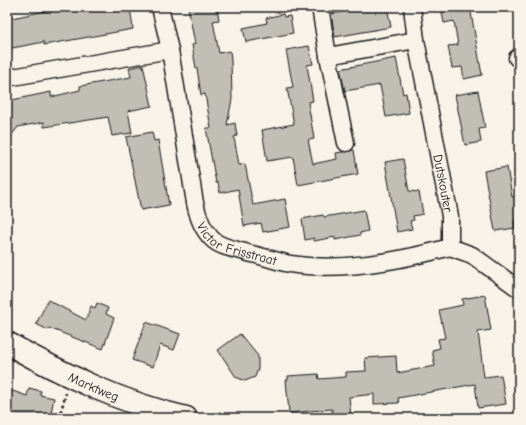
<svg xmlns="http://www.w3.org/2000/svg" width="526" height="425" font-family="'Comic Neue',sans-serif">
<rect width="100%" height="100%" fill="#f7f3e8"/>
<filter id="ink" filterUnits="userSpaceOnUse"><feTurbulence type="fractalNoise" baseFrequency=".025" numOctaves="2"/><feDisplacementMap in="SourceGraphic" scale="8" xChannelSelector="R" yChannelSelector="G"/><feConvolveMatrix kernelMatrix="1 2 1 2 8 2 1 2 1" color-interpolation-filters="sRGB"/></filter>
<g filter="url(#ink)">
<g fill="#c0beb5" stroke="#1c1c1c">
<path d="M65,7H130L133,29L44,45V42L7,49V19Z"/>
<path d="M188,7H217L219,20L213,21L219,53L230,51L231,60L232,99L227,125L235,123L237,136L234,137L239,165L245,164L253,205L285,199L290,227L263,232L261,223L244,226L238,189L220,193L218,183H216L206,128H211L205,94L201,95L197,68H196L192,45L195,44Z"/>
<path d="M368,7H387L391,27L335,37L331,14Z"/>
<path d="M441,7H470L482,75L464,79L462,67L452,68L448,46L458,45L454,21L444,23Z"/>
<path d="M283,14L284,17L290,16L293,33L246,42L243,28L267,23L266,18Z"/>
<path d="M309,46L313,64L307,65L313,101L308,102L314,139L308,140L313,164L337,159L336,153L354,150L358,174L298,185L293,157L267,161L262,130L294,124L287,88L293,87L286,50Z"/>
<path d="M396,58L403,94L406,93L409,113L386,117L380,85L345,91L340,69Z"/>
<path d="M143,65L152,106L128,111L132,133L112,136L108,117L44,127V122L18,127L7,141V101L51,92V97L80,90V86L131,77L129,68Z"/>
<path d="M478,91L485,128L479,129L481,142L465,145L455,95Z"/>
<path d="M152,132L154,141L158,140L169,205L141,210L126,137Z"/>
<path d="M403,159L409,191L419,192L423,214L413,216L414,220L410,221L412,229L397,232L385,162Z"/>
<path d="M507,167L512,197L519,196V220L514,221L515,228L495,231L484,171Z"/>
<path d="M364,210L368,231L360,233V235L335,240V237L314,241V238L305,240L302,219L323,215L324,217Z"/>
<path d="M485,295L491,330L478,332L484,377L501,375L506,404L478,408L475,384L398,398L399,403L374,404V394L349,397L351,416L332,418V409L289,413L286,380H288V376L318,374L319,379L346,377V372L366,371L365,358L396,356L397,373L435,366L432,350L440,348L438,339L445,338L439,310L463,305L462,299Z"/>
<path d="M48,300L86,320L91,306L95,308L97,303L108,308L106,314L114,318L103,349L49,328L48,330L36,324Z"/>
<path d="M146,322L180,334L174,350L160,345L153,367L132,360Z"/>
<path d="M240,334L258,356V369L255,377L245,381L236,377L218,350Z"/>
<path d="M29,388L41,391L40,395L54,398L50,418H7V389L27,396Z"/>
</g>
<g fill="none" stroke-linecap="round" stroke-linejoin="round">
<defs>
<g id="street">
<path id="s1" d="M160,7L170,50L195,203C198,217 202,229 212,239C221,248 236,249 248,253C262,256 276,261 290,264C342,272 400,261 450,247"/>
<path d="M320,7L328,56L416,40"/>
<path id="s2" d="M412,7L416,40L450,216V247"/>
<path d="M328,56L346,143"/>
<path d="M517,58L519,57"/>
<path d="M7,78L170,50"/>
<path d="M450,247L472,255L519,289"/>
</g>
<g id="secondary">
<path id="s3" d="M7,343C64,375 122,403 186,418"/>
</g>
</defs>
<use href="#street" stroke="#1c1c1c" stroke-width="19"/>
<use href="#secondary" stroke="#1c1c1c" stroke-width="25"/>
<path stroke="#1c1c1c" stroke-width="2.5" stroke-dasharray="3 3" stroke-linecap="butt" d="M59,418L66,393"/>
<use href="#street" stroke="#f7f3e8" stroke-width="16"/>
<use href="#secondary" stroke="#f7f3e8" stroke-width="22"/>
</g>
</g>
<g text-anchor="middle" stroke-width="3.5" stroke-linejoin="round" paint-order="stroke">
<g font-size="13" fill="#1c1c1c" stroke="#f7f3e8">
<text dy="5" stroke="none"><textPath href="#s2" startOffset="179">Dutskouter</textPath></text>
<text dy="5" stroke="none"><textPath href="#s1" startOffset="264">Victor Frisstraat</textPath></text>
<text dy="5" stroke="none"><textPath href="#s3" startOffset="97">Marktweg</textPath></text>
</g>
</g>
<rect width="526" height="425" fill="none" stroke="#f7f3e8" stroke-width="24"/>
<rect x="12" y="12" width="502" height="401" fill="none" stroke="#1c1c1c" stroke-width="1.5" filter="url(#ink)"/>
</svg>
